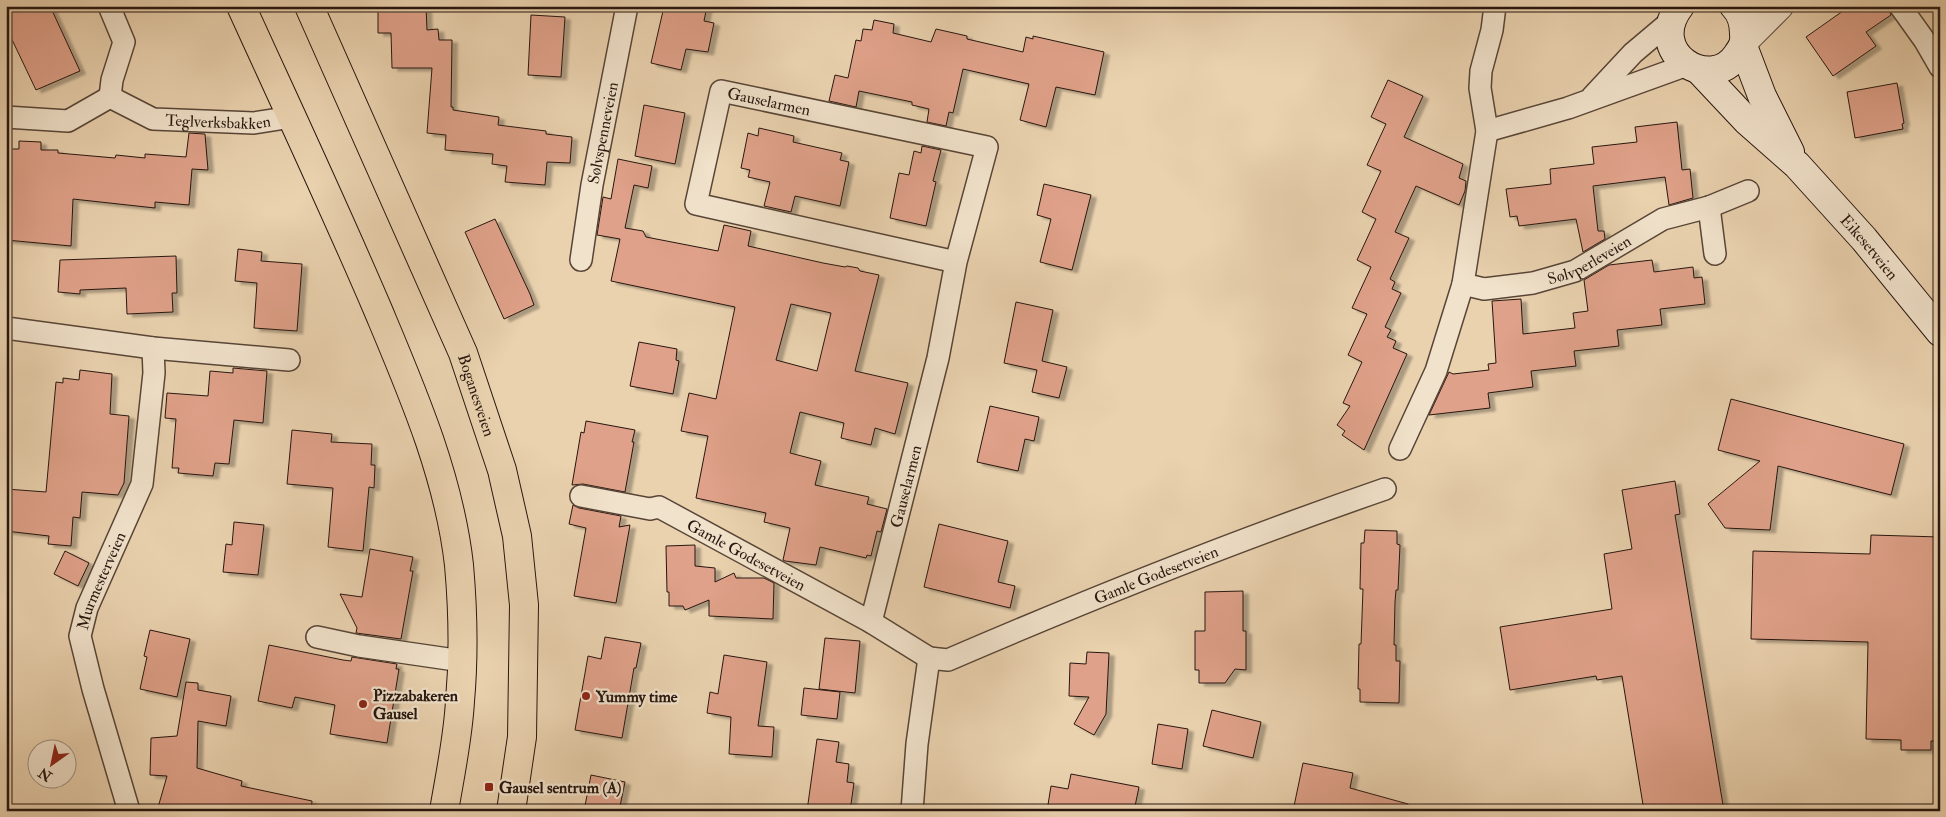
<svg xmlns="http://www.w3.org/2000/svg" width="1946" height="817" font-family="'IM FELL Double Pica',serif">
<defs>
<filter id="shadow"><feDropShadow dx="5.5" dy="3" stdDeviation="1" flood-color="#0004"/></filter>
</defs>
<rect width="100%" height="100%" fill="#ead2af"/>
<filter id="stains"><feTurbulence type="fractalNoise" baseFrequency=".004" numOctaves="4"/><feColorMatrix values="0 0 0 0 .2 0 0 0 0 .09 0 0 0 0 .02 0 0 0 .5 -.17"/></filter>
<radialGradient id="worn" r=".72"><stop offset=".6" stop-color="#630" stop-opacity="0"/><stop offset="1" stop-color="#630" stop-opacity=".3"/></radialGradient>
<g fill="#dfa189" stroke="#27160f" fill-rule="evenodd" filter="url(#shadow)">
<path d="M6,6H50L80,71L36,90L6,27Z"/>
<path d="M378,6H426L427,30L438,29L439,40H452L451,107H453V110L499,117L498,125L546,131V134L572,137L570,163L547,162L545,185L505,182L507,166L492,164L493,154L445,150L446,135L427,133L432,68H392L391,33H378Z"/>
<path d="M667,6H707L704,21L714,23L708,52L686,49L681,70L651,63L663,11L665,12Z"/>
<path d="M1850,6H1888L1891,15L1866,32L1876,46L1833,76L1806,37Z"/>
<path d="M531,15L565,17L561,77L528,75Z"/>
<path d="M874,20L894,24L893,33L931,42L936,29L967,36V39L1023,52L1026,37L1033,39V36L1104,52L1095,95L1056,87L1046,127L1020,120L1029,84L963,69L953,113L949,112L946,126L927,122L929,109L912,105V102L859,91L856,107L829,101L835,75L848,78L856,40L861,41L863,29L872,30Z"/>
<path d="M1388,80L1423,96L1404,137L1463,164L1459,178L1466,181L1465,191L1459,205L1416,186L1395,232L1409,238L1390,279L1395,282L1392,289L1401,293L1385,327L1391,330L1387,337L1396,341L1393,348L1407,354L1364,450L1342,435L1345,431L1337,425L1350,406L1343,403L1362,362L1348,355L1367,314L1352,308L1371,267L1357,260L1376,219L1362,212L1381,171L1367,165L1386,124L1371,117Z"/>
<path d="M1897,83L1904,123L1902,124L1903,129L1855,138L1847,92Z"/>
<path d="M644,105L685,113L675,164L635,156Z"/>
<path d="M1677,122L1682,170L1690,169L1693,198L1669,205L1665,177L1593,186L1598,231H1604L1605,239L1583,252L1576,219L1519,226L1517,216L1510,217L1506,189L1551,184L1550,169L1594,164L1592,147L1637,142L1635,127Z"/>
<path d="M759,128L794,136L793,142L842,153L840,160L849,162L840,206L795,196L791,212L764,206L770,182L748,177L750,170L741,168L748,133L758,136Z"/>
<path d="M189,133L205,134L208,170L192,169L189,205L155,202V208L73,199L71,246L6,240V149H19V141L41,142V150H58V153L115,158L116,155L145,158V154L186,157Z"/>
<path d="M922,146L941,150L933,181L936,182L926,226L890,218L899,173L909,175L914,151L921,153Z"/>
<path d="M618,159L652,166L648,188L634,185L625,228L643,231L646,237L718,251L724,225L751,231L748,246L823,263L845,267L847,266L858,268L860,271L879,275L855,371L908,383L895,434L875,428L871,445L841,438L844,423L800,412L790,453L821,461L815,485L869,497L867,504L887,509L881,532L877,531L871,556L867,555L866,558L820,547L816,565L785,561L783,560L790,528L764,522L766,513L696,498L708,436L681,431L689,393L716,399L735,307L611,281L620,239L597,235L603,197L611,199ZM791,304L831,313L817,371L776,360Z"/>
<path d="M1044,184L1091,195L1072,270L1040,262L1051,219L1037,215Z"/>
<path d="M495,219L530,294L534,305L504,319L465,232Z"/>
<path d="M238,249L262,252L261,261L302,264L297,331L254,328L257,283L235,281Z"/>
<path d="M176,256L177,293H172L173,312L127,314L126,288L80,290V294L58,292L60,260Z"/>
<path d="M1652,260L1654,272L1693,267L1694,278L1702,277L1705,304L1660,309L1662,325L1617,330L1619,346L1574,351L1576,366L1531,371L1533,387L1488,393L1490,408L1429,415L1449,372L1453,374L1489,370L1488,364L1496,363L1492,301L1521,299L1523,334L1575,328L1573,313L1588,311L1584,280L1609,265Z"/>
<path d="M1016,302L1053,310L1042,361L1067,367L1059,398L1032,392L1037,370L1004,363Z"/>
<path d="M639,342L677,349L676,360L679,361L673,394L630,386Z"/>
<path d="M233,368L267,371L263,423L234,420L229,464L215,463L213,476L178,473L179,468H172L176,419L165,418L167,393L208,396L210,371L233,373Z"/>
<path d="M80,370L112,374L110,414L129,416L124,483L118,495L82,492L80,518L73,517L71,546L48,544L49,536L6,531V489L46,492L56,382L63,383V378L79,380Z"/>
<path d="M1731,399L1904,444L1891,495L1778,466L1770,530L1725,528L1708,504L1760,461L1718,450Z"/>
<path d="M990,406L1039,417L1034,441L1025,439L1018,471L977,462Z"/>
<path d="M586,421L635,430L632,442H634L625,492L583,484L572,485L581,432L584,433Z"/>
<path d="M292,430L332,434L331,442L372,444L371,465H375L374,488L369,487L363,551L328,547L333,488L287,484Z"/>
<path d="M1675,481L1680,514L1675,515L1724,811H1644L1622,676L1597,680L1596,676L1510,690L1500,627L1612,609L1604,554L1632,549L1622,490Z"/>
<path d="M573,505L579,508L621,516L619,527L630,525L616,603L574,596L586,528L569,524Z"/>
<path d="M234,522L264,525L258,575L223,572L226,544L232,545Z"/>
<path d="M939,524L1008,541L998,582L1015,586L1010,608L924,587Z"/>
<path d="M1365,530L1397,531V544L1400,545L1398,590H1396L1395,602L1394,645H1396V661H1400L1399,703L1360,702V689H1358L1359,644H1361L1363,589H1360L1361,543H1364Z"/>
<path d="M1871,535L1940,537V741H1931V750H1901V740L1866,739L1868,642L1751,639L1753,551L1870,554Z"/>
<path d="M695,545V566L715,568V582L734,573L736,578H764L774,583L773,619L709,616V600L685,610L683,606H669V592H667L666,546Z"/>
<path d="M370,549L413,557L410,571H413L401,639L356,633L357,628L340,594L362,597Z"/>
<path d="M65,551L89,563L78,586L54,574Z"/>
<path d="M1243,591V631H1246V670L1235,669L1225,683H1199V670H1195V631H1205V592Z"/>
<path d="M150,630L190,639L177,697L140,689L147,657L144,656Z"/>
<path d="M605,637L641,643L636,668H634L622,738L575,730L588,656L601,659Z"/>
<path d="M825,638L860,641L855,693L819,689Z"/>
<path d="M269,645L343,660L351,661L352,657L397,664L396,669H399L387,743L330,734L335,705L295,697L292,708L258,701Z"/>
<path d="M1087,652L1109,653L1106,714L1094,735L1074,724L1089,697L1069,696L1070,663L1086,664Z"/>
<path d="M724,655L767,662L758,726L774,727L772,757L729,754L731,717L707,713L710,692L718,694Z"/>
<path d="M186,682L198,683V690L231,696L226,726L198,721L197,768L242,781L241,786L312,801L311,811H157L167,776L150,775L151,738L177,736Z"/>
<path d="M804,688L840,692L837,719L801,715Z"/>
<path d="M1212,710L1261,722L1253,758L1203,746Z"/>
<path d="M1158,724L1188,729L1182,769L1152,764Z"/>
<path d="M817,739L839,742L836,762L849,764L847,782L854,783L850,811H807Z"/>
<path d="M1303,763L1353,773L1350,788L1408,804L1407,811H1293Z"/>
<path d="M1071,774L1139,787L1134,811H1047L1051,786L1068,789Z"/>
<path d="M591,775L625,782L619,811H584Z"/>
</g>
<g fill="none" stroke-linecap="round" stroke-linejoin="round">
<defs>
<g id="minor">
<path d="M109,6L124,42L112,80L110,97"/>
<path d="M1900,6L1925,41L1940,67"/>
<path d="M1592,97L1633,53L1671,21"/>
<path id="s1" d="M6,117L68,121L110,97L153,119L254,123L292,117"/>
<path d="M1487,131L1568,108L1687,65"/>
<path d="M1709,207L1715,254"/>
<path id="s2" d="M581,260L592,185L627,6"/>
<path id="s3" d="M1463,284L1484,289L1533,283L1575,271L1663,219L1709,207L1748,191"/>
<path d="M6,328L153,348L289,360"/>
<path d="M1400,449L1436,371L1463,284L1487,131L1480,88L1481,71L1492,30L1495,6"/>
<path id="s4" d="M581,496L650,509L659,507L871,622L929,658"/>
<path id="s5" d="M871,622L938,358L956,262L987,147L721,91L696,204L956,262"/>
<path d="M317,637L359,646L462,661"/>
<path id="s6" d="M129,811L93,689L80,636L87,608L142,484L154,373L153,348"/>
<path id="s7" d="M912,811L917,744L929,658L948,660C1092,598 1237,540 1385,489"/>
</g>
<path id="tertiary" d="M1745,40L1779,6"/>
<g id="secondary">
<path d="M1680,6C1644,53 1711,94 1737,55C1742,48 1745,43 1744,34C1744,24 1742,14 1734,6"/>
<path d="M1743,46L1762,96L1790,152"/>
<path id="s8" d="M1699,70L1747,121L1797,165L1864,239L1940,332"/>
</g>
<g id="primary">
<path d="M241,6C287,107 334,207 378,310C412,391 449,476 459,565C463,610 464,656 460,701C458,738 450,775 444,811"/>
<path id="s9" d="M309,6L463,353L502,470L517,536L524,605L522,737L511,811"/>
</g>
</defs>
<use href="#minor" stroke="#584537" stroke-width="24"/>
<use href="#tertiary" stroke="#584537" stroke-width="30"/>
<use href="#secondary" stroke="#27160f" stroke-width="30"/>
<use href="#primary" stroke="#27160f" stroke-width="30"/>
<use href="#minor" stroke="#f1e2cb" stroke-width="21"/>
<use href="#tertiary" stroke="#f1e2cb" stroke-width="28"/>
<use href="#secondary" stroke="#f1e2cb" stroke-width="28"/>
<use href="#primary" stroke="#ead2af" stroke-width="28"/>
</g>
<g fill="#8f2418" stroke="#f1e2cb" stroke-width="2">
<circle cx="586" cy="696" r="5"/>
<circle cx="363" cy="704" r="5"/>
<rect x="484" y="782" width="10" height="10" rx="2.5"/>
</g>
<g text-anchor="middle" stroke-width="4.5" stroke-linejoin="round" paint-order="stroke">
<g font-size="16" fill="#27160f" stroke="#f1e2cb">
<text transform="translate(769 101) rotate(12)" y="6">Gauselarmen</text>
<text dy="6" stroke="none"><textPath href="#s1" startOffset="224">Teglverksbakken</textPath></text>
<text dy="6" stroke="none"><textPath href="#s2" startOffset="129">Sølvspenneveien</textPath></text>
<text dy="6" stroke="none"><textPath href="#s8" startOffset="246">Eikesetveien</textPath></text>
<text dy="6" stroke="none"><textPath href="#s3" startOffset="132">Sølvperleveien</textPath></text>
<text dy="6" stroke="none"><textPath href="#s9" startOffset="424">Boganesveien</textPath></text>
<text dy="6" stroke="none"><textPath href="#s5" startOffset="140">Gauselarmen</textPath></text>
<text dy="6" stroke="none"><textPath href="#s4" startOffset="179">Gamle Godesetveien</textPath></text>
<text dy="6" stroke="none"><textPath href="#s7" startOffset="398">Gamle Godesetveien</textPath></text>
<text dy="6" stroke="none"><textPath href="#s6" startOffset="241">Murmesterveien</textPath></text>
</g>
<g font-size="16" font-weight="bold" fill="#27160f" stroke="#f1e2cb" text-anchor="start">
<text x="373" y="701">Pizzabakeren<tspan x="373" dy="18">Gausel</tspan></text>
<text x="596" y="702">Yummy time</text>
<text x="499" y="793">Gausel sentrum (A)</text>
</g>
</g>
<rect width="1946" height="817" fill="none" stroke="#ead2af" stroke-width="25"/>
<rect x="8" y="8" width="1931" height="802" fill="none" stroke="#27160f" stroke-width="2.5"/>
<rect x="12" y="12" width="1921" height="792" fill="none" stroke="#27160f"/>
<g transform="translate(52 764) rotate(213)"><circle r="24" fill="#f1e2cb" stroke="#a09080"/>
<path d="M0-4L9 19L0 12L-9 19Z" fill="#8f2418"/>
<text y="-8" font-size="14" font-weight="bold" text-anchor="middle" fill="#27160f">N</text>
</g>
<rect width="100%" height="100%" filter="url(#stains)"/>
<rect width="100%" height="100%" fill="url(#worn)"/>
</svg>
